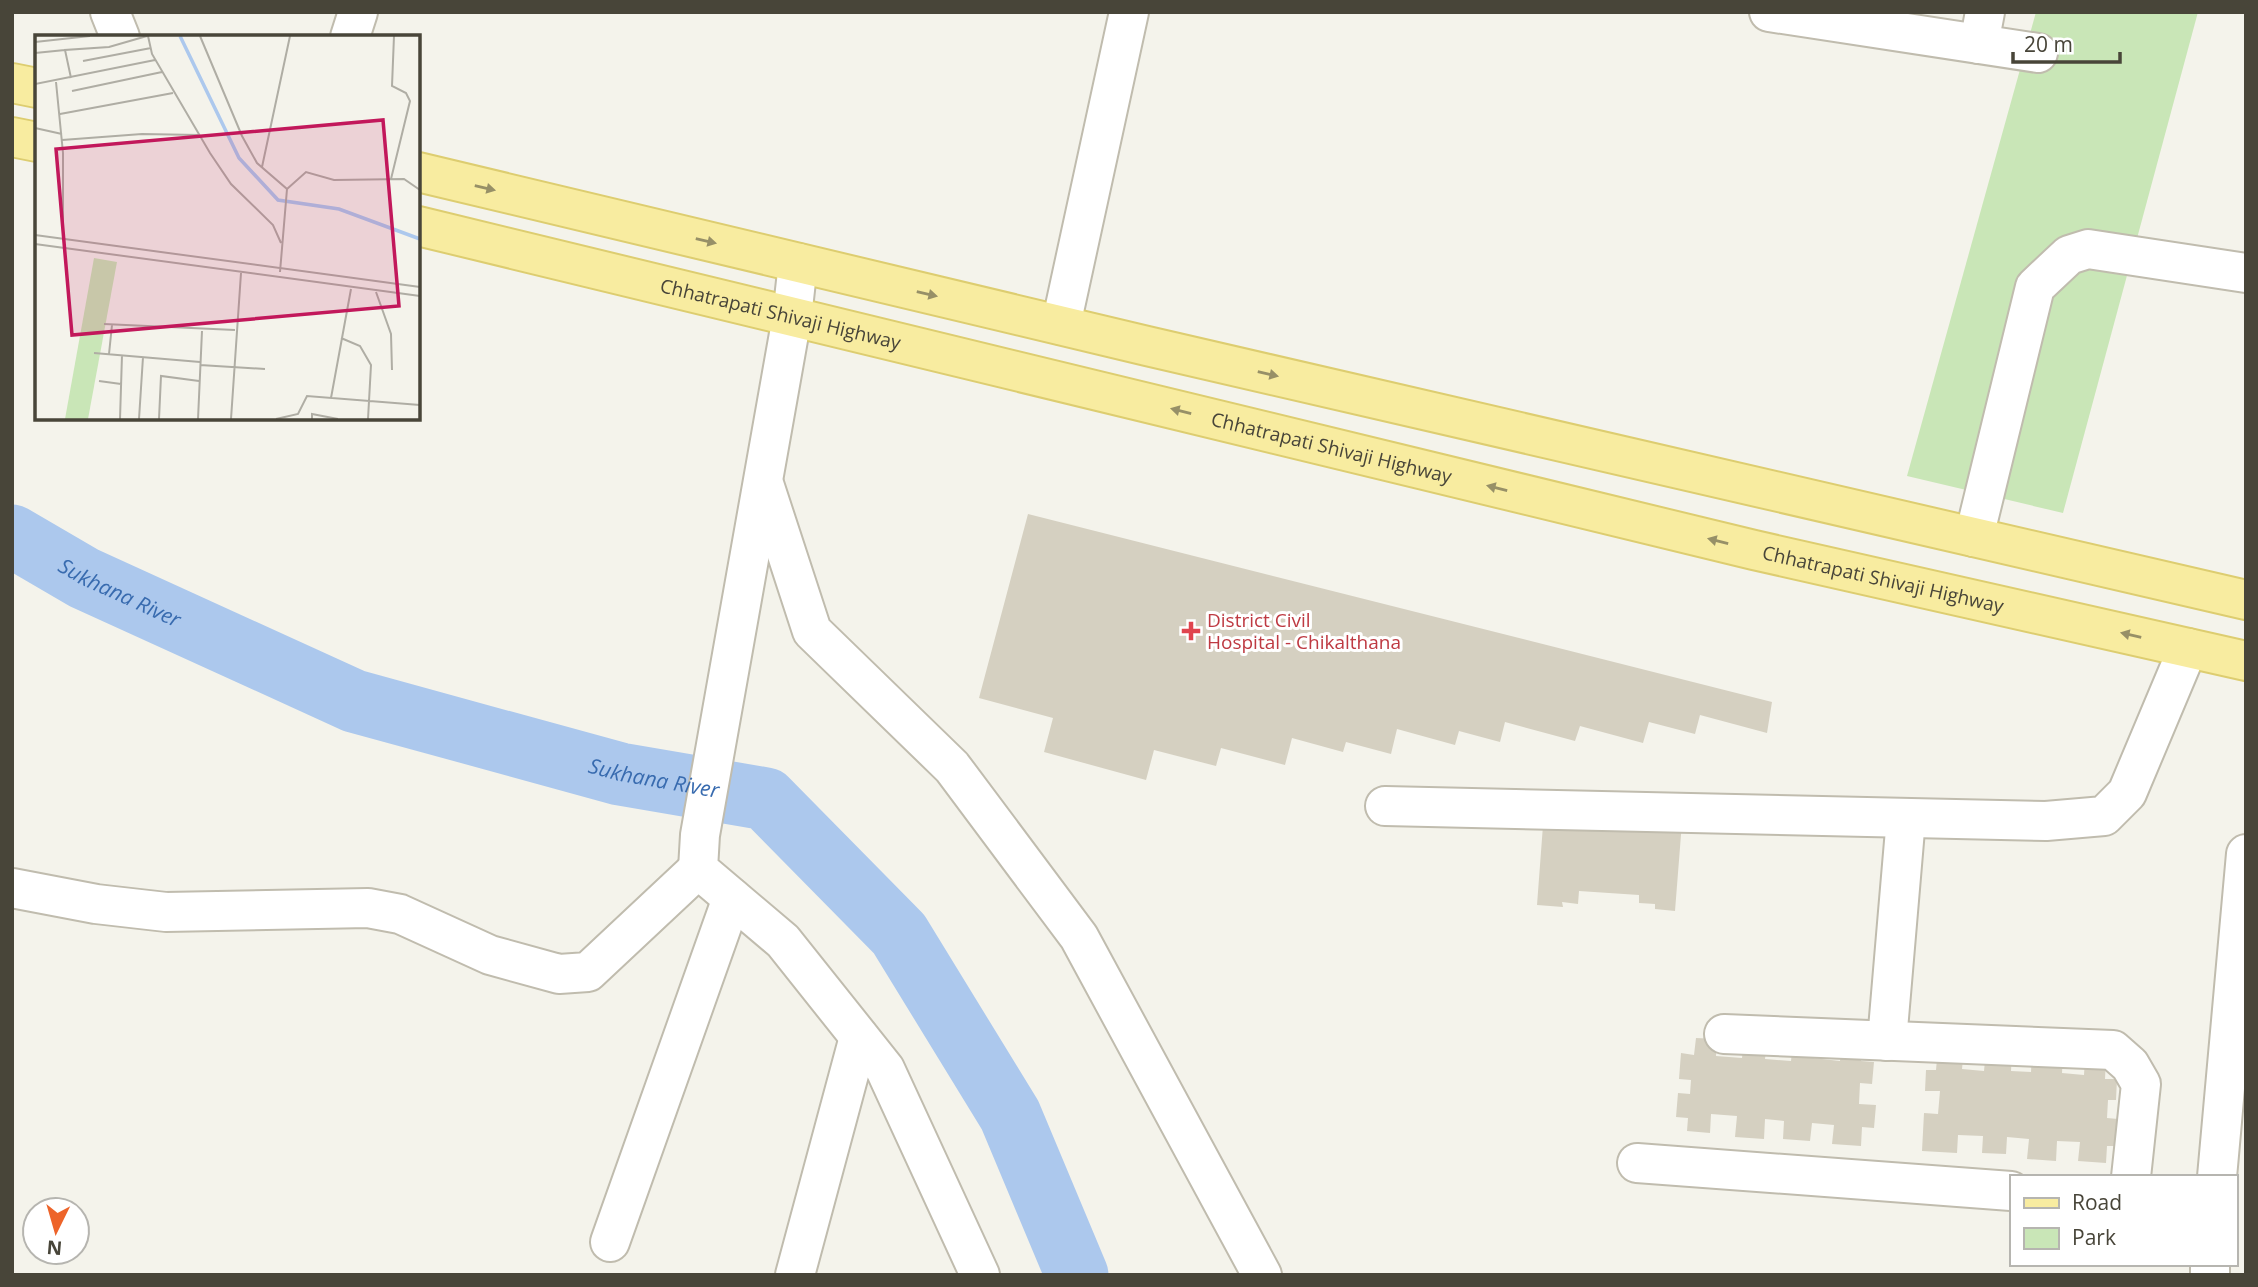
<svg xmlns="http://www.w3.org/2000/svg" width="2258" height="1287" font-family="'Open Sans',sans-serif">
<rect width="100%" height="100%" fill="#f4f3eb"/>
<path fill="#c9e6b7" d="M2036,12H2198L2063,513L1907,476Z"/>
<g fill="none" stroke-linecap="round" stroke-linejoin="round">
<path stroke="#acc8ed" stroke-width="63" id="s1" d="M12,536L84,578L354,701L620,774L766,799L899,934L1010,1115L1077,1275"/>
</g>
<g fill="#d5d0c1">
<path d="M1028,514L1772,702L1767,733L1700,715L1695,734L1649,722L1643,743L1580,726L1575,741L1505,722L1500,742L1459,731L1455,745L1397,729L1391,754L1346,742L1343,752L1292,738L1285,765L1221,748L1216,766L1154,750L1146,780L1044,752L1053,718L979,698Z"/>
<path d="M1544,812L1583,827L1638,832L1639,819L1682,822L1675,911L1655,909V904L1639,903V895L1579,891L1578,904L1562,902L1563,907L1537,905Z"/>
<path d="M1696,1038L1717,1039L1716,1056L1742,1058L1744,1040L1767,1041L1765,1059L1791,1061L1793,1042L1814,1044L1813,1058L1840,1061L1842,1045L1862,1046L1861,1061L1874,1062L1872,1084L1860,1083L1859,1104L1876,1105L1874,1128L1862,1127L1861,1146L1832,1144L1834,1125L1812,1123L1810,1141L1783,1139L1784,1121L1765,1119L1764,1139L1735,1137L1737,1116L1711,1114L1710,1133L1687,1131L1688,1118L1676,1117L1678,1093L1690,1094L1691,1080L1679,1079L1681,1053L1694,1055Z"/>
<path d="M1938,1048L1964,1049L1962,1069L1984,1071L1986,1051L2012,1052L2011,1071L2031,1072L2032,1052L2063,1054L2062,1073L2084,1075L2085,1058L2106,1059L2105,1079H2117L2116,1100H2108L2107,1118L2118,1119L2117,1146H2107L2106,1163L2078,1161L2080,1142L2057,1141L2056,1161L2027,1159L2029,1139L2007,1137L2006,1154L1982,1153L1983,1136L1958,1135L1957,1153L1922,1151L1924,1113L1938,1114L1940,1091H1925L1926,1070H1936Z"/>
</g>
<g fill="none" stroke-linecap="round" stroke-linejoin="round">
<defs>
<g id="minor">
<path d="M110,12L120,37"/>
<path d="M1769,12L2038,53"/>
<path d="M350,37L358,12"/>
<path d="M1979,44L1985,12"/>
<path d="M798,263L792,317L700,835L698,869L783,941L885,1069L980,1275"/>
<path d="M1061,325L1129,12"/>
<path d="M765,487L812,631L952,767L1079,937L1262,1275"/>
<path d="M1974,537L2035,287L2069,255L2088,249L2246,273"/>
<path d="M1385,806L2046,821L2104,816L2127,793L2188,648"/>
<path d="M12,888L96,904L166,912L368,908L400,914L490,955L559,974L588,972L698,869"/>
<path d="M1724,1034L2113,1050L2130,1065L2141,1084L2131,1177"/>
<path d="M1887,1041L1906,818"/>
<path d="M1637,1163L2011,1191"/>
<path d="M2217,1177L2246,854"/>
<path d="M610,1242L732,898"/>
<path d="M2210,1264V1275"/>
<path d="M795,1275L859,1037"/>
</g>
<g id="major">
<path d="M12,83L37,88"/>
<path d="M12,137L37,142"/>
<path d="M418,172L1147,346L2246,600"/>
<path id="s2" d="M418,226L1754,550L2246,661"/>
</g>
</defs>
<use href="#minor" stroke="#c0bcae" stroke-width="42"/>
<use href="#major" stroke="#ddcd70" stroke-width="42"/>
<use href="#minor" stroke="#fff" stroke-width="38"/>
<use href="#major" stroke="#f8eca0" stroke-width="38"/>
</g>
<defs><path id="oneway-solid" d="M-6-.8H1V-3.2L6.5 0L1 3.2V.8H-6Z" transform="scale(1.75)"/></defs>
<g fill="#979067">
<use href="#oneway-solid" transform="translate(485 188) rotate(13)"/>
<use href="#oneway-solid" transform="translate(706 241) rotate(13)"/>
<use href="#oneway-solid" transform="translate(927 294) rotate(13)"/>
<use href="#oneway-solid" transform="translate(1268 374) rotate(13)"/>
<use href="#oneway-solid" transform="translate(1181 411) rotate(-166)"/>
<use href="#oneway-solid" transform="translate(1497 488) rotate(-166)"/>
<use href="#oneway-solid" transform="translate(1718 541) rotate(-166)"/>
<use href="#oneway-solid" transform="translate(2131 635) rotate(-167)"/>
</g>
<path fill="#e0444e" stroke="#fff" stroke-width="2.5" d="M1187.5 620.5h7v7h7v7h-7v7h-7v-7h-7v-7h7z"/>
<g text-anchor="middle" stroke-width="6" stroke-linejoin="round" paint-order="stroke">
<g font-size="19" fill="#484539" stroke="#fff">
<text dy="7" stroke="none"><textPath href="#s2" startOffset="373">Chhatrapati Shivaji Highway</textPath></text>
<text dy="7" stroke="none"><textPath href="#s2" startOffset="940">Chhatrapati Shivaji Highway</textPath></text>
<text dy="7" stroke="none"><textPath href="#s2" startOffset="1507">Chhatrapati Shivaji Highway</textPath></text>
</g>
<g font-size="19" fill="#be3a42" stroke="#fff" text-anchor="start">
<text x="1207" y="627">District Civil<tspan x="1207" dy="22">Hospital - Chikalthana</tspan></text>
</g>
<g font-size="21" font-style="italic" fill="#386baf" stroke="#fff">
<text dy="7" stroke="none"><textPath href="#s1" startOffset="122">Sukhana River</textPath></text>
<text dy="7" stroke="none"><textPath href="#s1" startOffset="690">Sukhana River</textPath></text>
</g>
</g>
<g transform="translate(35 35)">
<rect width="385" height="385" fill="#f4f3eb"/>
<path d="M59,223L82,227L53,384H30Z" fill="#c9e6b7"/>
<path fill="none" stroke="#acc8ed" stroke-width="3.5" d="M145,1L204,123L243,165L304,174L385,204"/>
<path fill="none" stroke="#afada4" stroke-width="2" d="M113,1L117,19L175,118L196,149L238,190L246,208M165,1L207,101L222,128L252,154L245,237M0,7L55,1M0,18L30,15M48,26L116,13M36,43L30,15L74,12L112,1M21,47L28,118V204M37,56L127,37M0,75V49L120,25M25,79L138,58M0,93L27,99M27,105L107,99L164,100M227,132L255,1M356,144L375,66L371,58L357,51L359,1M252,154L271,137L299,145L369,144L385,155M0,200L385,252M0,209L385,261M341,257L356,299L357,335M69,289L200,295M306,303L325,311L336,330L333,384M59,318L165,327M74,319L77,290M165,330L230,334M64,346L86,349M296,363L316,254M85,384L87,320M104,384L108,322M124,384L126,341L164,346M163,384L167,296M196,384L206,238M241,384L263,379L272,361L385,370M277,384V379L303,384"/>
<path fill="#c2185b" fill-opacity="0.15" stroke="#c2185b" stroke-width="3.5" d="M348,85L364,271L37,300L21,114Z"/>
<rect width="385" height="385" fill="none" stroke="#484539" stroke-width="3.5"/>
</g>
<rect width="2258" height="1287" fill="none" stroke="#484539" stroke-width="28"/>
<rect x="2010" y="1175" width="228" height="91" fill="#ffffff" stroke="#b6b5b0" stroke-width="2"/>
<rect x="2024" y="1198" width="35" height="10" fill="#f8eca0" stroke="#b6b5b0" stroke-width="2"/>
<text x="2072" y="1210" font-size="21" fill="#484539">Road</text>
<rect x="2024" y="1228" width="35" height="21" fill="#c9e6b7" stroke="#b6b5b0" stroke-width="2"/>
<text x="2072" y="1245" font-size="21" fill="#484539">Park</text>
<g transform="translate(56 1231) rotate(185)"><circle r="33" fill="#ffffff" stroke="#b6b5b0" stroke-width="2"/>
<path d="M0-5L12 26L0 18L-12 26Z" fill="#ed642a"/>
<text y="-10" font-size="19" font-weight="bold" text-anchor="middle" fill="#484539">N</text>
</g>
<path d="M2013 52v10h107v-10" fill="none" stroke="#484539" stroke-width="3.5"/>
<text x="2024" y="52" font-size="21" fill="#484539" stroke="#ffffff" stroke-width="5" paint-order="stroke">20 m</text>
</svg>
